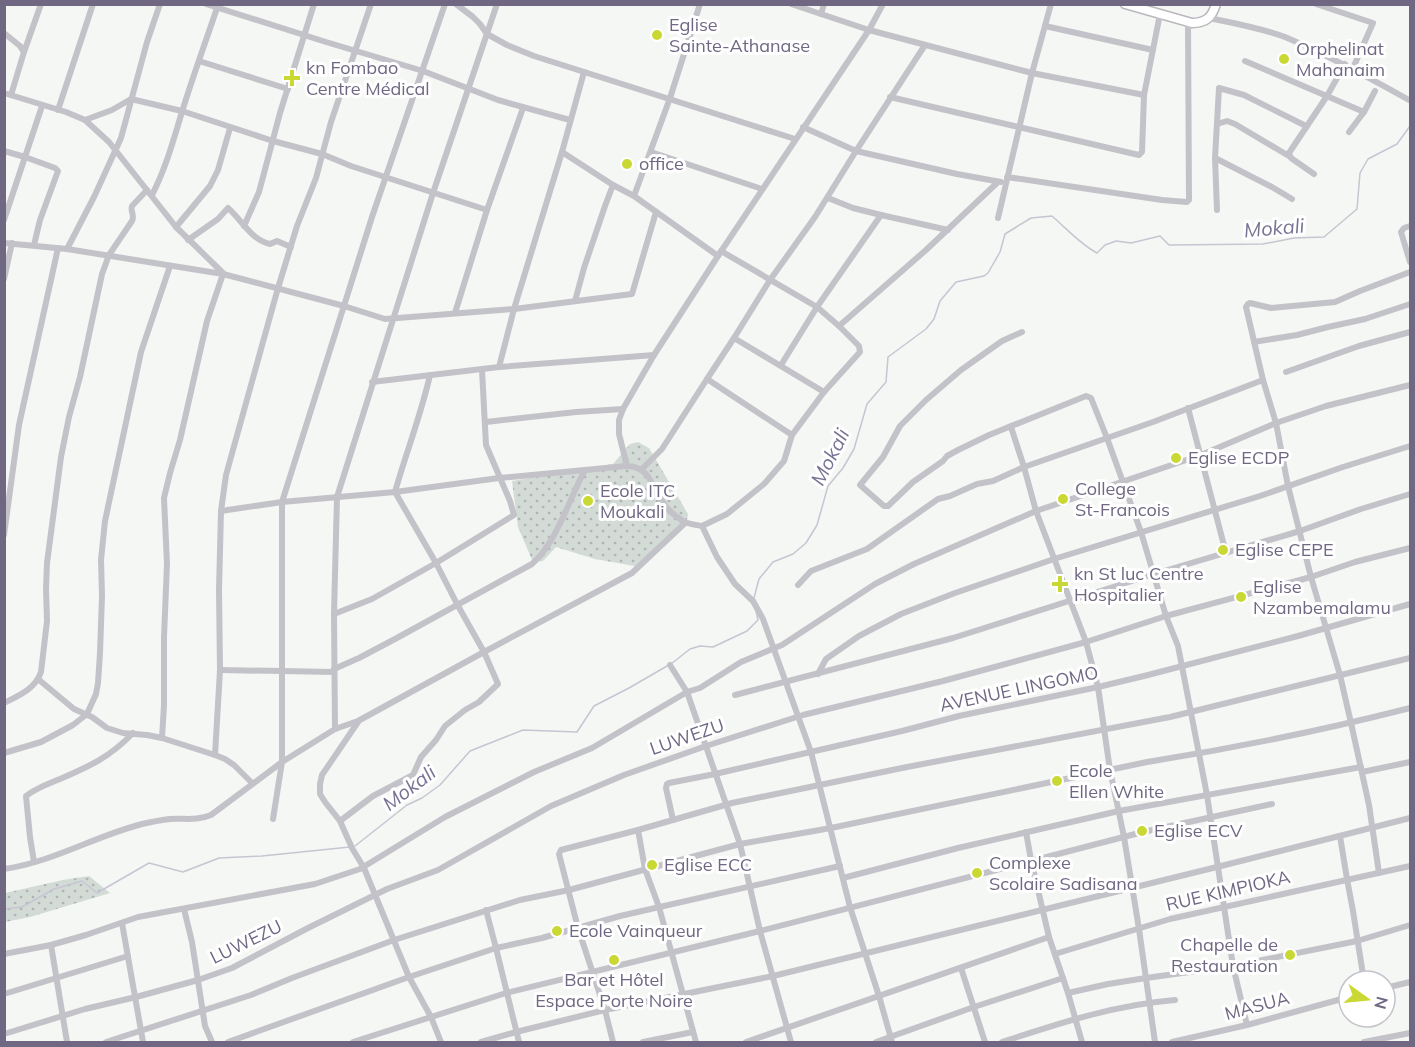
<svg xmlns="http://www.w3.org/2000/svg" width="1415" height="1047" font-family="Mulish,sans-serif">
<defs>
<pattern id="grass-dots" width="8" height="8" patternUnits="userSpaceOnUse" patternTransform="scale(1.5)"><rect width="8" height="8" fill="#d3dbd7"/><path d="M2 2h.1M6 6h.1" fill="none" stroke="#b0b5b4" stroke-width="1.8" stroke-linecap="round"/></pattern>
</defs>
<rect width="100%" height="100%" fill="#f4f7f4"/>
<g fill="url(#grass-dots)">
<path d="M638,442L649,448L688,514L686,525L640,567L595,559L556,547L543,561L533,562L518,527L512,481L613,464L630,444Z"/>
<path d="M89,876L110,893L30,917L5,922V893L63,880Z"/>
</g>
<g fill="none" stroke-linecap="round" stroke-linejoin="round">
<g stroke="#c7c5d1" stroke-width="1.5">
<path d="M754,598L759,579L773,562L793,554L806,543L817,525L828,486L843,468L854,449L867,404L886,382L888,357L926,329L934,319L940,301L956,282L984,276L988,273L1000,252L1005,234L1031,218L1052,216C1067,229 1080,244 1097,253L1105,245L1116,241L1131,243L1160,236L1169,245L1263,244L1294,238L1324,237L1357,209L1360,173L1368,159L1397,144L1410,126"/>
<path d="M671,664L690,649L700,646L713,647L747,631L758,620L756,611"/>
<path d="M355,846L407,805L422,798L440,785L470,751L523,730L577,732L594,706L629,688L667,666"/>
<path d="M4,909L22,907L54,889L82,881L97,893L149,863L183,872L219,858L262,856L350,847"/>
</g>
<defs>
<path id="secondary" d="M1125,4L1192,23C1205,23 1212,18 1216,4"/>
</defs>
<use href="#secondary" stroke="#bab7bf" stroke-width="11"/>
<g stroke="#c4c2c9" stroke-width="6">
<path d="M206,4L326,42L423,71L498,100L570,120"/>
<path d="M456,4L473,17L480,24L487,34L507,45L534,56L795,139"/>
<path d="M791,4L869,30L1032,73L1144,95"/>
<path d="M1316,4L1373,23L1353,68"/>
<path d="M821,14L824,4"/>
<path d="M1209,18C1234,23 1261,28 1285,37C1328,55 1368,77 1409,100"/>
<path d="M1045,26L1153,50"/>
<path d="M4,33L20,46L24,52"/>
<path d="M199,61L288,89"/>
<path d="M1245,61L1364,112L1375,91"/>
<path d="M4,93L66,112L85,120L109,142L176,227L223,273"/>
<path d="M11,95L24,52L41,4"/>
<path d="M890,97L1139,155L1142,152L1144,95L1160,14"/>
<path d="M58,110L93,4"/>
<path d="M85,120L112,110L131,99L182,111L273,141L322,154L351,166L487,210"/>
<path d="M1217,124L1227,121L1235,124L1289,156"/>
<path d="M803,127L856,151L957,174L1001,182"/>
<path d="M1349,132L1364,112"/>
<path d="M4,151L25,157L55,168L58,171L40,220L34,245"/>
<path d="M562,152L613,185L634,196L718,256"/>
<path d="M651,152L762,189"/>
<path d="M1215,158L1272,187L1292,199"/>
<path d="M1314,174L1291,158L1289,153L1327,96L1345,64"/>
<path d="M1007,177L1162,200L1187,202L1189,200L1188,22"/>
<path d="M152,195C166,168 173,141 182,112C193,76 206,41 218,5"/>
<path d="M634,196L670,98L700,4"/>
<path d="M828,198L853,208L881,215"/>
<path d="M1217,210L1215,158L1219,88L1244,95L1306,126"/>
<path d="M998,218L1032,73L1051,4"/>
<path d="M4,220L42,106"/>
<path d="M244,226L259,192L280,113L314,4"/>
<path d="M1410,226L1404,228L1401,232L1410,262"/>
<path d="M176,227L210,186L218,170L230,128"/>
<path d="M188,240L218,219L228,208C242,220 251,240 270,244L277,241L291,247"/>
<path d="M4,243L67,249L223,274L344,306L385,319L514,309L632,294L656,212"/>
<path d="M67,249L94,197L121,138L147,42L160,4"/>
<path d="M4,279L12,243"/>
<path d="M575,301L584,268L605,206L613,185"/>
<path d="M455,313L487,210L523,108"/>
<path d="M839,326L926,250L998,182"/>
<path d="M1022,332L1002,341L961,370L926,400L900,426L883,457L860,485L884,506H888L913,482L943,461L947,456L958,450L989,435L1086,396L1091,398L1107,438L1141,532L1166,616L1178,646L1207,795L1233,966L1247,1025"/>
<path d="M734,338L770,280L815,217L856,151L925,45"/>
<path d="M1254,342L1297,335L1328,327L1365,319L1410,304"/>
<path d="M781,365L817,307L881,215L948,230"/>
<path d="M499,367L514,309L562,152L584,72"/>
<path d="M1286,372L1359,346L1410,332"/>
<path d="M707,379L734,338L824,392"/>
<path d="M372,382L499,367L654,355"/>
<path d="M1188,408L1226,553"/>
<path d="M486,422L576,412L623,409"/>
<path d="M1011,427L1024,467L1036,511L1086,642L1098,687L1110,770L1124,837L1139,929L1155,1042"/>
<path d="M627,466L619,434V420L623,409L654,355L718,256L869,30L883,4"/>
<path d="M642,469L662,449L707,379L792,435L824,392L860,352L859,346L839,326L817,307L721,251"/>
<path d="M221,511L282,502L395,492L499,478L627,466C650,467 651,485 662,501C667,509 675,516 683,521C688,524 696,525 702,526L717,557L735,584L753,601L763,619L811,752L850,907L879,996L892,1042"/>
<path d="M702,526L727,514L764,484L784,461L792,435"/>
<path d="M4,535L19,425L58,248"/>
<path d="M798,585L811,571L867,549L938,499L950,496L977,484L993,481L1024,467L1153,422L1263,380"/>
<path d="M334,614L372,599L436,563L514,515L510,501L486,445L482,370"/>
<path d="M670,665L687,692L740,844L760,931L791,1042"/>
<path d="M334,669L359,658L395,639L532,564C557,542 569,499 585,470"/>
<path d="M220,670L334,672"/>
<path d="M818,674L826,659L859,636L901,614L955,593L1054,559L1260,496L1343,467L1410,446"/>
<path d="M38,679L74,709L92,717L107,728L123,733L147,735L162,738L215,755L225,759L234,765L252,783"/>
<path d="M735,695L953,638L1154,574L1300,531L1361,509L1410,494"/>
<path d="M4,703C20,695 35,689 41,672L47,621L46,589L47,563L61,457L69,417L80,377L102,274L109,255L132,221C135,215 130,211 132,206L147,190"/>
<path d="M358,722L322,775L320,784V794L325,802L340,821L352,848L364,868L409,977L431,1017L441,1042"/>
<path d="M335,729L334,614L337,497L433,193L497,4"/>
<path d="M162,738L164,705V637L167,564L164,498L170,473L180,440L207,321L223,274"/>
<path d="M4,753L41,742L73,725L87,714L96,694L98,683L100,653L102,596L101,560L105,521L141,352L170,266"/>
<path d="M215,755L220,670L219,590L221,511L226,475L278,288L297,226L316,178L331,122L371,4"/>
<path d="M1362,772L1410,762"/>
<path d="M273,819L282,762V502L372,217L445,4"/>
<path d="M673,820L666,788L667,784L669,783L715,774L902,731L959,716L1098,687L1144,676L1298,636L1410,604"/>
<path d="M340,821L373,796L413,775L421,757L436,740L445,726L465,710L479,702L498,684L484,652L457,604L436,563L395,492C406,453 421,415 430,375"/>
<path d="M638,830L645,869L659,907L696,1042"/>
<path d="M1026,832L1031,860L1049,937L1068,993L1082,1042"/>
<path d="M1340,836L1347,879L1353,911L1364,981"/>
<path d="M34,862L30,837L26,796C36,788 48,784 60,779C90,766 110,757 133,733"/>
<path d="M4,869C53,862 95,836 142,824C151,822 161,820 170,819C184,818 197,821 211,815L282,762L335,729L358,721L484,652L632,573L685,523"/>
<path d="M1379,873L1369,805L1351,723L1340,675L1311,577L1288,486L1276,423L1263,380L1246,307L1248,304L1250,303L1271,308L1335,302L1360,291L1410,272"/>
<path d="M843,878L958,848L1119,811L1361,767"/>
<path d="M184,909L192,942L205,1026L212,1042"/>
<path d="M486,910L496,948L519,1042"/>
<path d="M122,923L143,1042"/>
<path d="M51,945L67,1042"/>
<path d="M4,954L51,945L86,935L138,917L315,884L360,869L445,817L534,772L592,748L687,692L700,688L741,662L782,645L875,584L914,564L1036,511L1201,455L1276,423L1326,406L1410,385"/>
<path d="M1055,954L1170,919L1410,866"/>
<path d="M961,968L985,1042"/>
<path d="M1385,988L1410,982"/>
<path d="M1068,993L1108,984L1146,978L1233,966L1357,941L1410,925"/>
<path d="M4,994L128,956"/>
<path d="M4,1034L85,1009L136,997L198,980L232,968L308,928L387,889L438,870L551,806L624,775L706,746L803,715L943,681L1086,642L1166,616L1311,577L1355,562L1410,548"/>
<path d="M106,1042L251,995L292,978L394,940L520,900L569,890L740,844L831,828L1147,762C1235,748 1324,730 1410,708"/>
<path d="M228,1042L409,977L496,948L542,938L620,916L840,866"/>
<path d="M353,1042L506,993L760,931L1143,832L1272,804"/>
<path d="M481,1042L516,1032L605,1010L773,976L1217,867L1410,818"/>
<path d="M613,1042L605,1010L578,928L559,854L561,850L638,830L732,803L907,767L1170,717L1410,658"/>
<path d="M643,1042L693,1032"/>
<path d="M746,1042L1049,937"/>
<path d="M876,1042L974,1007L1063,978"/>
<path d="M1002,1042C1060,1023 1114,1005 1175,1000"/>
<path d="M1172,1042L1247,1025L1349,997"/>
<path d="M1364,1042L1410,1033"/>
</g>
<use href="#secondary" stroke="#fff" stroke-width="8"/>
</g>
<g fill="#c9d833" stroke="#fff" stroke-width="2">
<circle cx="657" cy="35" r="6"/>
<circle cx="1284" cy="59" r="6"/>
<path d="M289 69h6v6h6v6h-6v6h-6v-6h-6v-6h6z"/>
<circle cx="627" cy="164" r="6"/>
<circle cx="1176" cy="458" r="6"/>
<circle cx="1063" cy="499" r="6"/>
<circle cx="588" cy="501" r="6"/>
<circle cx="1223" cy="550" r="6"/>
<path d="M1057 575h6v6h6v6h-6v6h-6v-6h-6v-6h6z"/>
<circle cx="1241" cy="597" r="6"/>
<circle cx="1057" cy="781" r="6"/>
<circle cx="1142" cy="831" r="6"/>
<circle cx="652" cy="865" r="6"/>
<circle cx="977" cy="873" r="6"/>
<circle cx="557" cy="931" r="6"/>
<circle cx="1290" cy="955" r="6"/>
<circle cx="614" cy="960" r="6"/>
</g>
<g text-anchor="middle" stroke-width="6" stroke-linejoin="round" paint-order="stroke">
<g font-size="18" fill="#706883" stroke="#fff" text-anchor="start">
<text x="669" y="31">Eglise<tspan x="669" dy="21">Sainte-Athanase</tspan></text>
<text x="1296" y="55">Orphelinat<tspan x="1296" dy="21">Mahanaim</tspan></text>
<text x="306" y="74">kn Fombao<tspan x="306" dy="21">Centre Médical</tspan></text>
<text x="639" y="170">office</text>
<text x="1188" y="464">Eglise ECDP</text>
<text x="1075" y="495">College<tspan x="1075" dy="21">St-Francois</tspan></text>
<text x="600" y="497">Ecole ITC<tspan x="600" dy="21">Moukali</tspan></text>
<text x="1235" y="556">Eglise CEPE</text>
<text x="1074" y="580">kn St luc Centre<tspan x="1074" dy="21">Hospitalier</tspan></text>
<text x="1253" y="593">Eglise<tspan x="1253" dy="21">Nzambemalamu</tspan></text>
<text x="1069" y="777">Ecole<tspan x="1069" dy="21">Ellen White</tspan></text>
<text x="1154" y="837">Eglise ECV</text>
<text x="989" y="869">Complexe<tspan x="989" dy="21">Scolaire Sadisana</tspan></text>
<text x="664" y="871">Eglise ECC</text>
<text x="569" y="937">Ecole Vainqueur</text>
<text x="1278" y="951" text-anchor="end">Chapelle de<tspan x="1278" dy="21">Restauration</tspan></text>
<text x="614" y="986" text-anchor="middle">Bar et Hôtel<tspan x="614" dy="21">Espace Porte Noire</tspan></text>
</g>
<g font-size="18" fill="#706883" stroke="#fff">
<text transform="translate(1019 689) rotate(-12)" y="6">AVENUE LINGOMO</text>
<text transform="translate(687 737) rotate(-19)" y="6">LUWEZU</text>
<text transform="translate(1228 891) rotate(-13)" y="6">RUE KIMPIOKA</text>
<text transform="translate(246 942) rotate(-26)" y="6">LUWEZU</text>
<text transform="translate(1257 1006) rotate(-15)" y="6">MASUA</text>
</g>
<g font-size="20" font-style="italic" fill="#777393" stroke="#fff">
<text transform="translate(1274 228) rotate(-5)" y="7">Mokali</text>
<text transform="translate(830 457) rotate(-63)" y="7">Mokali</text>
<text transform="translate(409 788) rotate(-37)" y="7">Mokali</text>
</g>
</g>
<rect width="1415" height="1047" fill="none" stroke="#706883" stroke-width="12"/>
<g transform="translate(1367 999) rotate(105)"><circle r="28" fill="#ffffff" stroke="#c6c3cd" stroke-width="1.5"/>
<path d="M0-4.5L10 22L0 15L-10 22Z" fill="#c9d833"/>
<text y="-9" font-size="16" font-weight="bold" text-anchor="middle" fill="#706883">N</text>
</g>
</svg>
